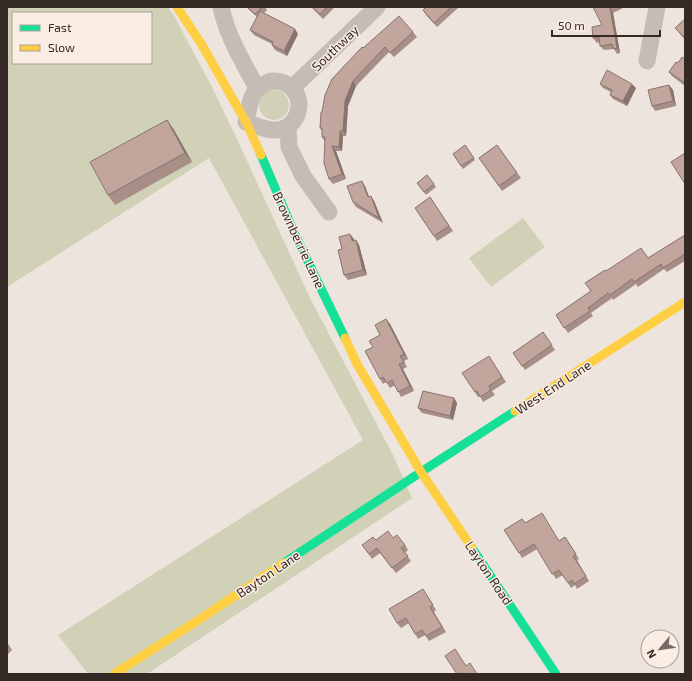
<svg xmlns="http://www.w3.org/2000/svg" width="692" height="681" font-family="'Exo 2',sans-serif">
<rect width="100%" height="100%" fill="#ede4dd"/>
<g fill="#d0d1b6" fill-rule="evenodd">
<path d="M7,7H168L174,16L212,87L237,139L310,298L393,455L412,498L147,674H88L58,635L363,440L209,158L7,287ZM13,13H151V63H13Z"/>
<circle cx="274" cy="105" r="15"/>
<path d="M523,218L545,247L491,287L469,258Z"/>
</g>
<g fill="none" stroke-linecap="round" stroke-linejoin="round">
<g stroke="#c5bcb6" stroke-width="17">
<path d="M221,7C227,36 243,62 257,88"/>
<path d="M647,61L657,7"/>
<path d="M271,81C276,81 282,81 286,84C308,95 300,129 276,130C266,131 255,125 246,122C250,102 250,88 271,81Z"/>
<path d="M292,88L377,7"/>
<path d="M288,127L289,147L303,176L329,212"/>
</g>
<g stroke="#16e098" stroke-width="9">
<path d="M261,155L296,237L345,338"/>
<path d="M472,548L556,674"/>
<path d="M284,563L421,472L515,411"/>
</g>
<g stroke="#ffcf43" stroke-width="9">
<path d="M177,7L202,45L246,122L261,155"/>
<path d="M345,338L357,364L421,472L472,548"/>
<path d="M515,411L685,302"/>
<path d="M114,674L197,621L284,563"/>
</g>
</g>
<g fill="#a78e87">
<path d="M246,7H265L267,10L264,13L298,34L287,56L275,50L272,45V44L254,35L250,30L257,17Z"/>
<path d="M311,7H335L323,19Z"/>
<path d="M426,7H459L437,27L426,15L423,10Z"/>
<path d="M593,7H625L613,13L620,53L617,54L614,49L604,50L600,46V42L597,43L593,38L602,25Z"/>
<path d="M685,19V40L679,33L675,28Z"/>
<path d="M413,32L417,37L394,57L389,52L356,86L348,106L346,136H343L342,151H336L346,179L333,184L329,179L325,142L322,137V131L320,128L322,112L363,48Z"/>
<path d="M685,59V86L672,76L669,72L678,63Z"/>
<path d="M600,84L636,88L627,106L613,99L610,95L611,92L603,88Z"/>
<path d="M669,85L673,90L676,106L655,111L652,106Z"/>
<path d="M167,120L174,130L192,162L115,205L108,195Z"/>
<path d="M465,145L475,160L463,169L453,154Z"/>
<path d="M497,145L521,178L502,191L479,158Z"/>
<path d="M427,175L436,187L426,195L417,183Z"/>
<path d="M365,186L369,197L371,196L374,201L383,223L356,207L353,202Z"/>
<path d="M430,197L453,231L437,241L415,208Z"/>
<path d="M685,235V261L667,272L664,269L638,287L636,284L613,300L612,298L591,313L593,316L568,333L556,315L591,291L606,271L648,258Z"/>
<path d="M354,239V241L356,240L359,245L367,275L348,280L344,275L342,249Z"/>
<path d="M386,319L390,324L408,359L404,361L407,367L403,369L414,391L401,397L395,385L390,388L386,382L383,384L380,379L373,347L380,335Z"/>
<path d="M543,332L555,350L525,370L513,353Z"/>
<path d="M492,361L506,382L492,391L495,395L483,402L480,396L478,397L475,392Z"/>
<path d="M454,398L457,403L453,420L422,413L418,408Z"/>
<path d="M525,523L559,541L565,537L579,559L577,560L589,581L577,589L575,585L571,588L563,575L556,579L537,549L522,558L519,553Z"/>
<path d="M393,538L405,545L408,550L405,553L411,561L396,573L380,553L372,559L362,545L376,540Z"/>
<path d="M426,594L436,610L434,612L446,632L429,641L425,635L418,639L409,623L401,628L397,623Z"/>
<path d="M7,642L12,650L7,655Z"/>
</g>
<g fill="#88746e">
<path d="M610,8L613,13L620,53L617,48Z"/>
<path d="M295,29L298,34L287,56L284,51Z"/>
<path d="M353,81L356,86L348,106L346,136L343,131L345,101Z"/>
<path d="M632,84L636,88L627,106L623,101Z"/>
<path d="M669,85L673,90L676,106L673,101Z"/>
<path d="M167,120L174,130L192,162L185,153Z"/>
<path d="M340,131L343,136L342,151L339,147Z"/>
<path d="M332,146L336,151L346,179L342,174Z"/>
<path d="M362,181L365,186L371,202L368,197Z"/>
<path d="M371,196L374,201L383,223L379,218Z"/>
<path d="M350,234L354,239L355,246L352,241Z"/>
<path d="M356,240L359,245L367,275L363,270Z"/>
<path d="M386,319L390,324L408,359L404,354Z"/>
<path d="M399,364L403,369L414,391L410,386Z"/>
<path d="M454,398L457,403L453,420L450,416Z"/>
</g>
<g fill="#c2a59d" stroke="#88746e">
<path d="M247,7H262L255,14Z"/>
<path d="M312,7H327L320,14Z"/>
<path d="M426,7H451L434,23L423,10Z"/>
<path d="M593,7H612L610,8L617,48L614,49L612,44L600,46L599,37L593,38L592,27L602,25Z"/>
<path d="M260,11L295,29L284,51L272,45L273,42L250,30Z"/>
<path d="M399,16L413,32L390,53L385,47L353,81L345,101L343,131H340L339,147L332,146L342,174L329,179L324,163L325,137H322V128H320L321,112H322L325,95L332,79L362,47L363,48Z"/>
<path d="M685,19V38L675,28Z"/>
<path d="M682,57L685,59V83L669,72L676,62L678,63Z"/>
<path d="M607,70L632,84L623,101L610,95L612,90L600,84Z"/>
<path d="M669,85L673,101L652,106L648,90Z"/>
<path d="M167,120L185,153L108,195L90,162Z"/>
<path d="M465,145L474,158L461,166L453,154Z"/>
<path d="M497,145L517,173L499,186L479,158Z"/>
<path d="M685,153V184L671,162Z"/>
<path d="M427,175L434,184L424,192L417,183Z"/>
<path d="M362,181L368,197L371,196L379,218L353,202L347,186Z"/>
<path d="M430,197L449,226L434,236L415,208Z"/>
<path d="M350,234L352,241L356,240L363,270L344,275L338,250L342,249L339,237Z"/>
<path d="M685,235V254L663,268L661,264L634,282L632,279L610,295L608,293L588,308L590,311L564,328L556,315L591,291L585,283L605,270L606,271L641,248L648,258Z"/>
<path d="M386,319L404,354L400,356L404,362L399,364L410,386L398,392L392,380L387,383L383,377L380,379L365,351L373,347L369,341L380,335L375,325Z"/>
<path d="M543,332L552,345L522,366L513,353Z"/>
<path d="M489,356L502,377L489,386L491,390L480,397L477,391L475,392L462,373Z"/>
<path d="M423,391L454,398L450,416L418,408Z"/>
<path d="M542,513L559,541L565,537L576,554L573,556L586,576L574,584L572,580L568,583L559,570L552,574L534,544L519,553L504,530L522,519L525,523Z"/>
<path d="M388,531L393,538L397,535L405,545L401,548L408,556L392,568L377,548L369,554L362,545L373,537L376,540Z"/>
<path d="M423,589L433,605L430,607L442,627L426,636L422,630L415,634L406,618L397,623L389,609Z"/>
<path d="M455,649L466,666L470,663L477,674H457L445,656Z"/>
</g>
<g text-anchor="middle" stroke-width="3" stroke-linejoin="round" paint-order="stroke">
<g font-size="13" fill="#352925" stroke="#faede3">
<text transform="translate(335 48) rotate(-44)" y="5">Southway</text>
<text transform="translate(299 240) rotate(65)" y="5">Brownberrie Lane</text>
<text transform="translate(553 387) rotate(-33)" y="5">West End Lane</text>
<text transform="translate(489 573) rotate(56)" y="5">Layton Road</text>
<text transform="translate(268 574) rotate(-34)" y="5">Bayton Lane</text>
</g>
</g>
<rect width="692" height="681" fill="none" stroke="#352925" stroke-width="16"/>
<rect x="12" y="12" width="140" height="52" fill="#faede3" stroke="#ab9f97"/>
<rect x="20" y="25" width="20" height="6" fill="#16e098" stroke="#ab9f97"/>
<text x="48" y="32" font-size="12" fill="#352925">Fast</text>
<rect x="20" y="45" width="20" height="6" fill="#ffcf43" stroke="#ab9f97"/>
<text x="48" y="52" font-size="12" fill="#352925">Slow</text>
<g transform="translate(660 649) rotate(241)"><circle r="19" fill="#faede3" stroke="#ab9f97"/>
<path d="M0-3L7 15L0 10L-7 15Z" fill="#756a65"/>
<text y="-6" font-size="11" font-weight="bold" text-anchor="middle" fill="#352925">N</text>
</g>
<path d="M552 30v6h108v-6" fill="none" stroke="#352925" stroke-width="2"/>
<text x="558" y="30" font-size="12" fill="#352925" stroke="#faede3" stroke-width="3" paint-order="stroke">50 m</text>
</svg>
